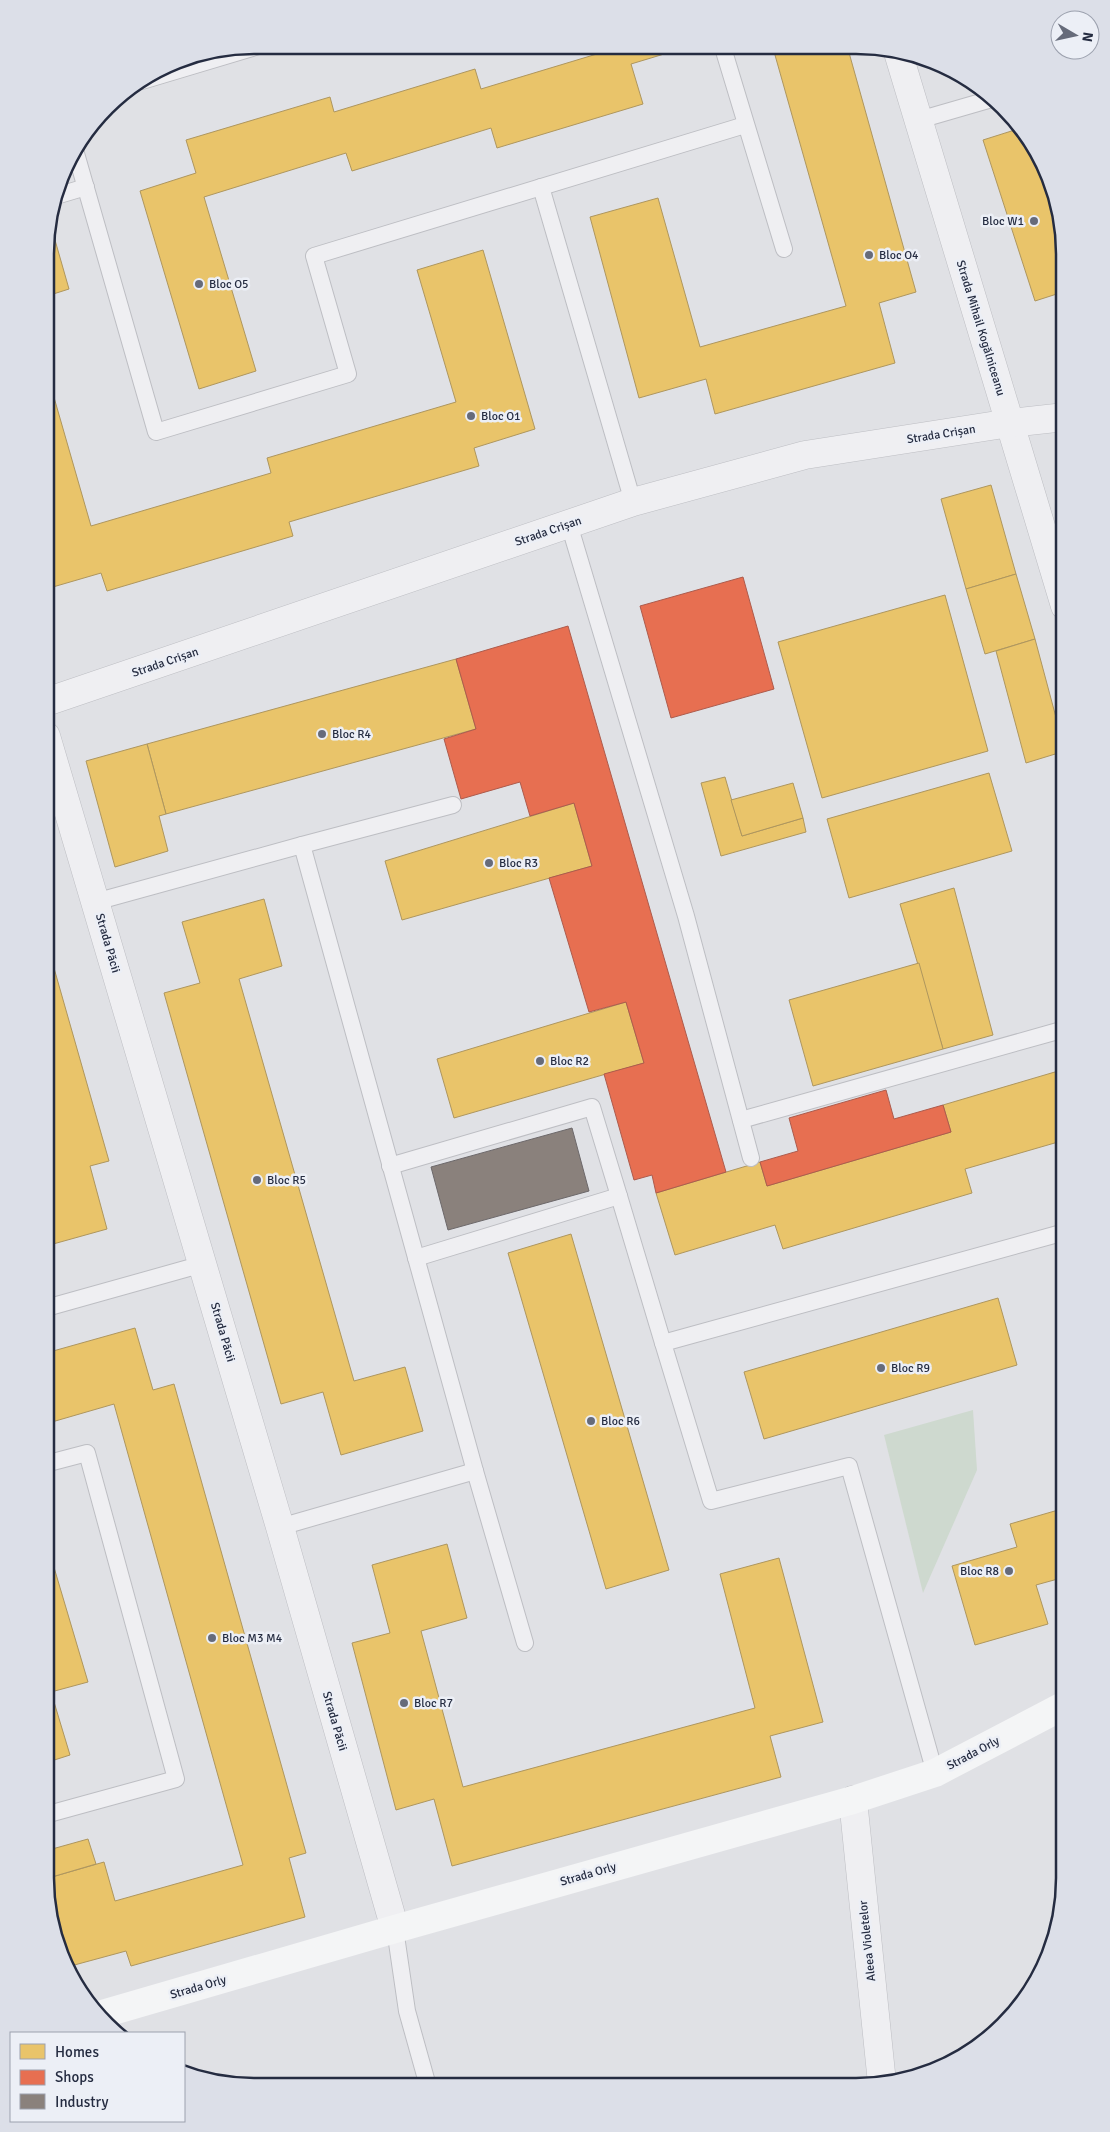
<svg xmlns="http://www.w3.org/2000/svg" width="1110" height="2132" font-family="Signika,sans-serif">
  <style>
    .green { fill: #ced9cf }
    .homes { fill: #e9c46a; stroke: #ae965e }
    .shops { fill: #e76f51; stroke: #ad5b4c }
    .industry { fill: #8a817c; stroke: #6c686a }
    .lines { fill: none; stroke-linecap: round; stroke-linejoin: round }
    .lane-casing { stroke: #bdbec3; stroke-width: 18 }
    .street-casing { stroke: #bdbec3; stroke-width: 29 }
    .lane { stroke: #efeff2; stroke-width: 16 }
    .street { stroke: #efeff2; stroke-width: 28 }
    .secondary { stroke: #f4f5f6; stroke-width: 28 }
    .poi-dot { fill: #666b7a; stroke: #eceff6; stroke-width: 2 }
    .labels { text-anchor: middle; stroke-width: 5; stroke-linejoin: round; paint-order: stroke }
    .poi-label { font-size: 12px; fill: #252c41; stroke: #eceff6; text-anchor: start }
    .street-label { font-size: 12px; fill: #252c41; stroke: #eceff6 }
    .rim { fill: none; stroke: #252c41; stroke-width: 2.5 }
  </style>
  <rect width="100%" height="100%" fill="#e0e1e5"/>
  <polygon class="green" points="973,1410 977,1470 923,1593 884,1435"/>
  <g class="homes">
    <polygon points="620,47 684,48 631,64 643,104 497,148 491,128 352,171 346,153 204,197 256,371 199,389 140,191 196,173 186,140 330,97 334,112 475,69 481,89"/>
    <polygon points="773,48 848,49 916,292 879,303 895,363 715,414 706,379 639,398 590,217 658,198 700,347 846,306"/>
    <polygon points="1021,128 1030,138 1054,187 1065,254 1065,296 1063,292 1035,301 983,140"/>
    <polygon points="51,226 69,289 47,296 47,227"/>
    <polygon points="483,250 535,429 474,448 479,466 289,522 293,536 107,591 101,573 46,589 47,373 91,526 271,473 267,458 456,402 417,270"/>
    <polygon points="991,485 1016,574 966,589 941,499"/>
    <polygon points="1016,574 1035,639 985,654 966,589"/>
    <polygon points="945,595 988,751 822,798 778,642"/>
    <polygon points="1035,639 1065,751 1026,763 996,651"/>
    <polygon points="456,659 476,729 166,814 147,744"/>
    <polygon points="147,744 166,814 159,816 168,851 115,867 86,761"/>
    <polygon points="989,773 1012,851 849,898 827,819"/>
    <polygon points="725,777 742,836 803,818 806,832 721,856 701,783"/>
    <polygon points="793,783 803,818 742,836 731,800"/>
    <polygon points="574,803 592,866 402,920 385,861"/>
    <polygon points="954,888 993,1035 943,1049 900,904"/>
    <polygon points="264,899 282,966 239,979 354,1381 405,1367 423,1431 341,1455 323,1392 281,1404 164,993 200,983 182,922"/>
    <polygon points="46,940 109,1161 90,1166 107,1229 46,1246"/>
    <polygon points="919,963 943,1049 813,1086 789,1000"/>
    <polygon points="626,1002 644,1063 454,1118 437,1059"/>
    <polygon points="1065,1069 1065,1140 965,1169 972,1193 783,1249 775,1225 675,1255 656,1193 760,1162 767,1186 951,1132 943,1105"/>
    <polygon points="571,1234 669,1570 606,1589 508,1253"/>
    <polygon points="998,1298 1017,1365 764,1439 744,1372"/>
    <polygon points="135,1328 153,1390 174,1384 306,1853 289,1858 305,1917 131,1966 126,1951 67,1967 56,1945 45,1879 104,1862 115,1901 243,1865 114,1404 45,1424 46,1353"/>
    <polygon points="1065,1508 1065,1577 1036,1585 1048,1624 975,1645 952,1566 1017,1547 1010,1524"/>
    <polygon points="45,1537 88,1682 51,1692 70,1755 45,1763"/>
    <polygon points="447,1544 467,1618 421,1631 463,1787 755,1708 720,1574 779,1558 823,1722 770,1736 781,1777 452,1866 434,1799 396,1810 352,1643 390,1633 372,1565"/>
    <polygon points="88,1839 96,1864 45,1879 45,1851"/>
  </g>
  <g class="shops">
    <polygon points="743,577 774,689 671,718 640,606"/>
    <polygon points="568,626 726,1172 656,1193 652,1175 634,1180 604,1074 644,1063 626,1002 589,1012 549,878 592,866 574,803 530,816 520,782 461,799 444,739 476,729 456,659"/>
    <polygon points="886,1090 894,1119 943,1105 951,1132 767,1186 760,1162 798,1151 789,1118"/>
  </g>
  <polygon class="industry" points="572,1128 589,1191 448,1230 431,1167"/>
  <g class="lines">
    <g class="lane-casing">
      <g id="lane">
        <polyline points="723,48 784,249"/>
        <polyline points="142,81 262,45"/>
        <polyline points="919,120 995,98"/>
        <polyline points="75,150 156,432 348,374 314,256 745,125"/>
        <polyline points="541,187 633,502"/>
        <polyline points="56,196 86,187"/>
        <polyline points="569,524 686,916 751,1158"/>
        <polyline points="302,845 453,805"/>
        <polyline points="95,902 302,845 475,1471 280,1527"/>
        <polyline points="741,1120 1065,1029"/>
        <polyline points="390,1166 592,1107 619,1196 416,1258"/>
        <polyline points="619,1196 663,1343"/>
        <polyline points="46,1308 203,1264"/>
        <polyline points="475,1471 525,1643"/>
        <polyline points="935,1773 849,1466 711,1501 663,1343 1065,1232"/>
        <polyline points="45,1815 176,1779 87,1453 45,1464"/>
        <polyline points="395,1929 407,2011 428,2086"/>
      </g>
    </g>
    <g class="street-casing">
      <g id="street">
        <polyline points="897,49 1065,606"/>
        <polyline points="46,702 633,502 805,455 1010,423 1065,417"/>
        <polyline points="46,736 280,1527 395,1929"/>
        <polyline points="853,1800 882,2083"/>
      </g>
    </g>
    <use href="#lane" class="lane"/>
    <use href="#street" class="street"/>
    <polyline class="secondary" points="99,2015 395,1929 853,1800 935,1773 1065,1705"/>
  </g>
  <g class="poi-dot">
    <circle cx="1034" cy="221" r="5"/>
    <circle cx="869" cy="255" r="5"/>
    <circle cx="199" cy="284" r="5"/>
    <circle cx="471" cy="416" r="5"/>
    <circle cx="322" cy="734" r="5"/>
    <circle cx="489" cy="863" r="5"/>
    <circle cx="540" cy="1061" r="5"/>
    <circle cx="257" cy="1180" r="5"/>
    <circle cx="881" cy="1368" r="5"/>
    <circle cx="591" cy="1421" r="5"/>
    <circle cx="1009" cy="1571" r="5"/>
    <circle cx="212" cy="1638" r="5"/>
    <circle cx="404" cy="1703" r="5"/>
  </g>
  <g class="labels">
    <g class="poi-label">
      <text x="1024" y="225" text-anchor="end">Bloc W1</text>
      <text x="879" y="259">Bloc O4</text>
      <text x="209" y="288">Bloc O5</text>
      <text x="481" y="420">Bloc O1</text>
      <text x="332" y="738">Bloc R4</text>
      <text x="499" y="867">Bloc R3</text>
      <text x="550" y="1065">Bloc R2</text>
      <text x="267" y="1184">Bloc R5</text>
      <text x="891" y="1372">Bloc R9</text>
      <text x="601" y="1425">Bloc R6</text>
      <text x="999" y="1575" text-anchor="end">Bloc R8</text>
      <text x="222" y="1642">Bloc M3 M4</text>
      <text x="414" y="1707">Bloc R7</text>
    </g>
    <g class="street-label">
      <text transform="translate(981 328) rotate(73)" y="4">Strada Mihail Kogălniceanu</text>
      <text transform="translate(941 434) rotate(-9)" y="4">Strada Crișan</text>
      <text transform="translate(548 531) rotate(-19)" y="4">Strada Crișan</text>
      <text transform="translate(165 662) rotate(-19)" y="4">Strada Crișan</text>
      <text transform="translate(108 943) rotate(74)" y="4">Strada Păcii</text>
      <text transform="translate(223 1332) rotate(74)" y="4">Strada Păcii</text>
      <text transform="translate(335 1721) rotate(74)" y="4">Strada Păcii</text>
      <text transform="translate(973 1753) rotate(-28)" y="4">Strada Orly</text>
      <text transform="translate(588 1874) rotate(-16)" y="4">Strada Orly</text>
      <text transform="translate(867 1941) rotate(-96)" y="4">Aleea Violetelor</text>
      <text transform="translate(198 1987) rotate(-16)" y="4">Strada Orly</text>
    </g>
  </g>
  <path d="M0 0H1110V2132H0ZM254 54H856A200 200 0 0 1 1056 254V1878A200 200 0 0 1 856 2078H254A200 200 0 0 1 54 1878V254A200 200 0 0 1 254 54Z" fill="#dcdfe8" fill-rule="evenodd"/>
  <path class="rim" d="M254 54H856A200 200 0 0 1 1056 254V1878A200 200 0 0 1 856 2078H254A200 200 0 0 1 54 1878V254A200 200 0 0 1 254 54Z"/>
  <rect x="10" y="2032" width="175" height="90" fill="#eceff6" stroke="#9ca1ae"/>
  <rect x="20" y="2044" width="25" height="15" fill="#e9c46a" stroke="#9ca1ae"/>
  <text x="55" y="2057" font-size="15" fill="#252c41">Homes</text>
  <rect x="20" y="2070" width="25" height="15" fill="#e76f51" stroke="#9ca1ae"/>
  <text x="55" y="2082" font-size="15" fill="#252c41">Shops</text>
  <rect x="20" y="2094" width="25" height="15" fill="#8a817c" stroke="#9ca1ae"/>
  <text x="55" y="2107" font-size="15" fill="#252c41">Industry</text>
  <g transform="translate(1075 35) rotate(99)"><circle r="24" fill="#eceff6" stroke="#9ca1ae"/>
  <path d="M0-4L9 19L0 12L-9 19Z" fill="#666b7a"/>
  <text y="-8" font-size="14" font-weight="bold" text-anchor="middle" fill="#252c41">N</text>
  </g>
</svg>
